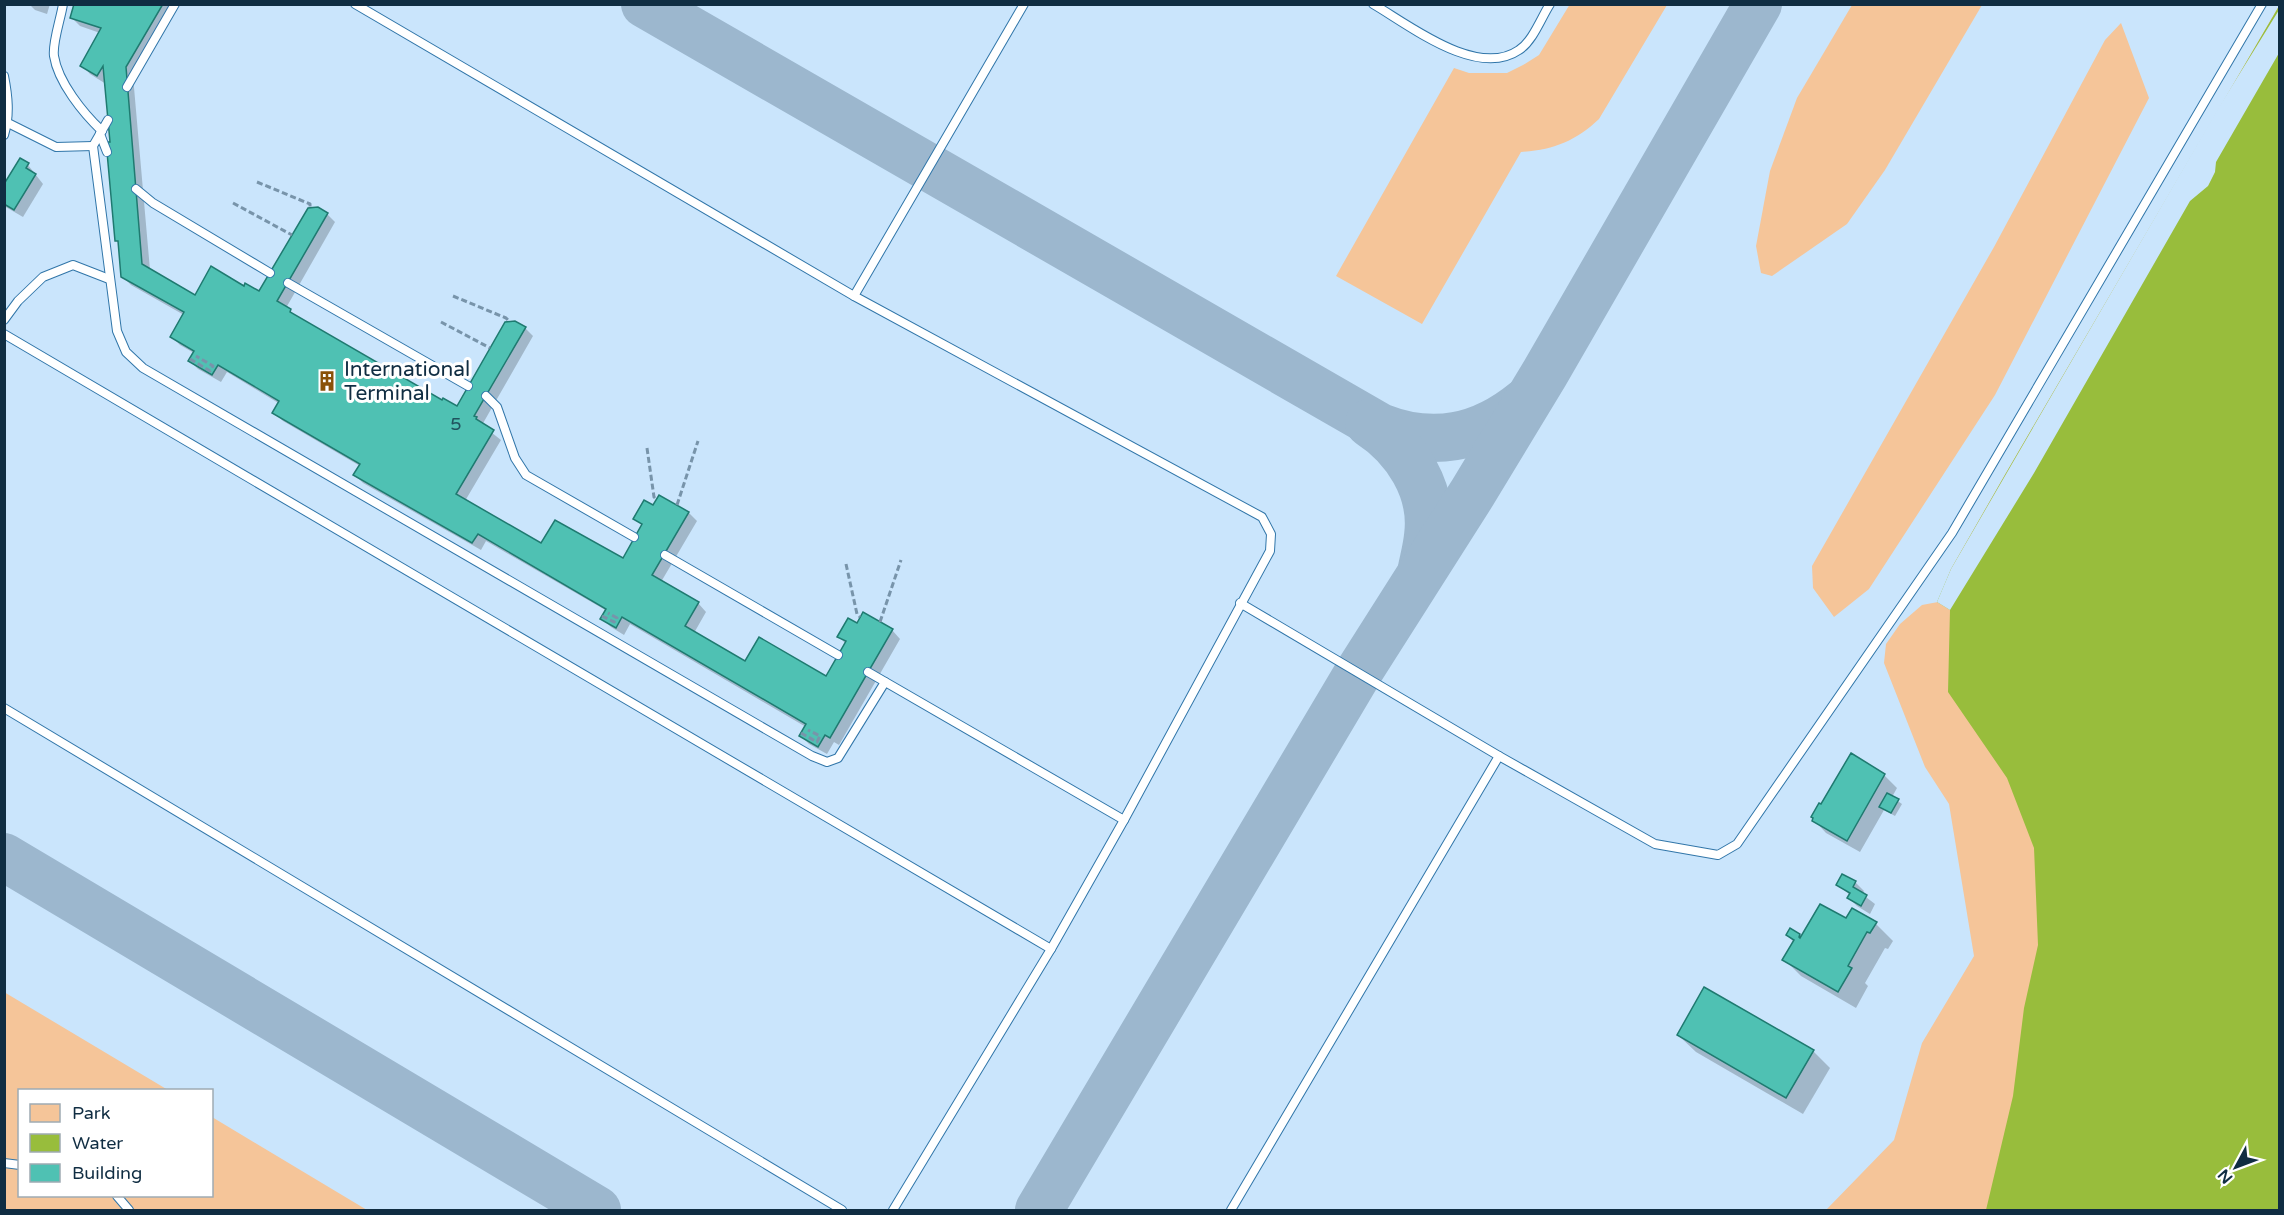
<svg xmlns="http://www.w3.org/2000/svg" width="2284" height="1215" font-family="'Varela Round',sans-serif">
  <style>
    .green { fill: #f5c599 }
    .water { fill: #98bd3c }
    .pier { fill: #cae5fc }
    .shadow { fill: #0003 }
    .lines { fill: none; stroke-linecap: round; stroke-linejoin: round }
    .taxiway { stroke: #9cb7ce; stroke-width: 48 }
    .building { fill: #4fc1b3; stroke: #1f7a70; stroke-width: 1.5 }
    .service-casing { stroke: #3176a9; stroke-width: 10 }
    .path { stroke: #7894aa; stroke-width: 3; stroke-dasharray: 6 3; stroke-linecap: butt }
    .service { stroke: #fff; stroke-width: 8 }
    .labels { text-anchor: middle; stroke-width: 6; stroke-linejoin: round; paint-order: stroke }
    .number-label { font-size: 18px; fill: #20525e }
    .poi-label { font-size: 21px; fill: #102d42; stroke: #fff; text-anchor: start }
  </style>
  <rect width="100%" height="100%" fill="#cae5fc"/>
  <g class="green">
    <path d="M1570 4 1667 5 1599 119C1576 141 1553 150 1521 152L1422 324 1336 276 1454 68 1469 73H1507L1523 65 1539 55Z"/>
    <polygon points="1852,5 1982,5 1885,170 1847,224 1772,276 1761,273 1756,246 1770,171 1797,98"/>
    <polygon points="2279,6 2279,1210 1826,1210 1894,1140 1922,1043 1974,956 1949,804 1925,767 1884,663 1886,644 1900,624 1922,605 1938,602 1951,569 2006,473"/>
    <polygon points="2121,23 2149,98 1995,395 1869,589 1834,617 1813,588 1812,566 1994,247 2105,40"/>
    <polygon points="4,992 168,1090 20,1090 20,1196 212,1196 212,1117 367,1210 5,1210"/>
  </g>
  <polygon class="water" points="2279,6 2279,1210 1986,1210 2013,1096 2024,1008 2038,945 2034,848 2007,778 1948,692 1950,610 1937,602 1951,569 2006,473"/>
  <polygon class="pier" points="2279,10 2279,53 2216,162 2215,172 2208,186 2190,201 2034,473 1950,610 1937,602 1951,569 2219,107"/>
  <g class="shadow">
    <polygon points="29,4 50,4 47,14 35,10"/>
    <polygon points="75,4 176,4 133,76 150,270 195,297 245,288 260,293 327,214 335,222 286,308 299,319 443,402 458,408 525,328 533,336 482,425 501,440 465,501 542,546 623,560 643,526 635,518 654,507 660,497 689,513 697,521 661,582 698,603 706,612 694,633 746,663 827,678 846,644 839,637 858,625 892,630 900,639 839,745 834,742 827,754 809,744 801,736 806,727 630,624 624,635 611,627 602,619 607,611 486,541 481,550 363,483 355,475 360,466 283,421 274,413 280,404 227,372 221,382 198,369 190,361 194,353 180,345 172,337 184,315 131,285 123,277 119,243 117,240 106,84 90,74 82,65 100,33 80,26 72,18"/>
    <polygon points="28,165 43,184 23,217 4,206 4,186"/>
    <polygon points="1851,756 1884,775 1897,788 1892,797 1902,804 1895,816 1884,810 1860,852 1826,833 1814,820"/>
    <polygon points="1843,876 1856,883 1864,891 1862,894 1875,904 1870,914 1857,906 1849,898 1850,895 1838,885"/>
    <polygon points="1846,920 1876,924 1893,941 1888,949 1885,948 1865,983 1868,986 1856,1008 1801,976 1784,959 1794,942 1787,935 1800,935 1802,938"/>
    <polygon points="1678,1035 1813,1051 1830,1068 1803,1114 1696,1052"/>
  </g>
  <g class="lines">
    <g class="taxiway">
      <path d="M645 4 1380 427C1433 448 1481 438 1525 402"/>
      <path d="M1369 423C1406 447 1434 490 1428 536 1427 547 1424 558 1422 568"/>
      <polyline points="4,857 597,1210"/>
      <polyline points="1039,1210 1358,673 1473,492 1545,373 1758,4"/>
    </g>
  </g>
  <g class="building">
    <polygon points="74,4 163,4 126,67 142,264 195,295 211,266 244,286 245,283 259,291 308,208 318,207 328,213 277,301 291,309 290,312 442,400 443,398 457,406 505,322 515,321 526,327 474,416 477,417 476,419 494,430 456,494 541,543 555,520 623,558 642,524 633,519 644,500 653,505 659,495 689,512 652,575 699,602 685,626 745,661 759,637 826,676 846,641 837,637 848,618 857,623 863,612 893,629 830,738 825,735 818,747 799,736 806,724 622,617 616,628 600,619 606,609 478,534 472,543 353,475 360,464 272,413 279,401 218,365 212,375 188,361 194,351 170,337 184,312 121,277 118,241 115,241 107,152 106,142 110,142 103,66 97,76 80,66 101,28 70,18"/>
    <polygon points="20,158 29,163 26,168 36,174 14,210 4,204 4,184"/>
    <polygon points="1851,753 1885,774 1847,841 1812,821 1813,818 1811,817 1819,803 1821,804"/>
    <polygon points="1887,793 1899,799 1891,813 1879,807"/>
    <polygon points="1842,874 1856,881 1853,887 1867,895 1861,906 1847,898 1850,893 1836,885"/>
    <polygon points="1820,904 1846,918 1852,908 1877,922 1870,933 1867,932 1848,966 1852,968 1838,992 1782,960 1794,940 1786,935 1790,928 1800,934 1799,937 1800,938"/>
    <polygon points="1704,987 1814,1050 1786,1098 1677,1035"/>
  </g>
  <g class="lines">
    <g class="service-casing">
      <g id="service">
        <path d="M63 4C61 18 52 43 54 56 58 82 83 113 102 131"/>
        <polyline points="355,4 854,296 1262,517 1271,534 1270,551 1124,820 868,672"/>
        <path d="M1373 4C1409 25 1477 79 1519 50 1533 41 1541 18 1550 4"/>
        <path d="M4 76C8 96 10 115 4 135"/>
        <polyline points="127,87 175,4"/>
        <polyline points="108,120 93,146 117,331 126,352 143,368 812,756 827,762 838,758 885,682"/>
        <polyline points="8,123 56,147 93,146"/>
        <polyline points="100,134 107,152"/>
        <polyline points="136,189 153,203 270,273"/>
        <polyline points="288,283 468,386"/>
        <polyline points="854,296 1024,4"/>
        <polyline points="4,320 18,301 43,277 73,265 109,279"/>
        <polyline points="4,334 1051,949 1124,820"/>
        <polyline points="486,396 497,407 515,458 526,475 634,537"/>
        <polyline points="665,555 838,655"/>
        <polyline points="1240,603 1499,756 1655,844 1718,855 1737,844 1952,533 2262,4"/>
        <polyline points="4,708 842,1210"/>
        <polyline points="4,1163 20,1165"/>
        <polyline points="117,1196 129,1210"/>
        <polyline points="893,1210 1051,949"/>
        <polyline points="1231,1210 1499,756"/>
      </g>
    </g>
    <g class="path">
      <polyline points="257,182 310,204 310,208"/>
      <polyline points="233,203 292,235"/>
      <polyline points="453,296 506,318 510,322"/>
      <polyline points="441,322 490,348"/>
      <polyline points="190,359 210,371 213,366 196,356"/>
      <polyline points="647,448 654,497 656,499"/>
      <polyline points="677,505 698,441"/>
      <polyline points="846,564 857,614 860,617"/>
      <polyline points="602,616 614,622 617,618 608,613"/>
      <polyline points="880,622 901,560"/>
      <polyline points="801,733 817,742 820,736 808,730"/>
    </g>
    <use href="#service" class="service"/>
  </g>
  <defs>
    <g id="building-bare" transform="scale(1.62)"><path d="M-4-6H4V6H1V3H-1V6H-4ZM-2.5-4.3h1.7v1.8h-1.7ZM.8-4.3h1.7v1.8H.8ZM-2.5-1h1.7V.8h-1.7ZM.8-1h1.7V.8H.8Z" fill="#8a5108" stroke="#fff" stroke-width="2.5" paint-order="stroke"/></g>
  </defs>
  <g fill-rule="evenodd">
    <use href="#building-bare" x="327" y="381"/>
  </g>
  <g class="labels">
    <g class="number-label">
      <text x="456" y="430">5</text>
    </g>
    <g class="poi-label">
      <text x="344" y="376">International<tspan x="344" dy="24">Terminal</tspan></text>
    </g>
  </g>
  <rect width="2284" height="1215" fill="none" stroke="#102d42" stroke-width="12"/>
  <rect x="18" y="1089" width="195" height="108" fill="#ffffff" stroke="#9fabb3" stroke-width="1.5"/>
  <rect x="30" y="1104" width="30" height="18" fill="#f5c599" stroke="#9fabb3" stroke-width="1.5"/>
  <text x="72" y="1119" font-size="18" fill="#102d42">Park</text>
  <rect x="30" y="1134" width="30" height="18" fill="#98bd3c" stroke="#9fabb3" stroke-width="1.5"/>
  <text x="72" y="1149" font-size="18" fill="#102d42">Water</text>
  <rect x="30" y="1164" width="30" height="18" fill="#4fc1b3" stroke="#9fabb3" stroke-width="1.5"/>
  <text x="72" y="1179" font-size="18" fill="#102d42">Building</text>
  <g transform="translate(2236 1167) rotate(229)" stroke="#ffffff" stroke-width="4.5" paint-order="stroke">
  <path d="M0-4.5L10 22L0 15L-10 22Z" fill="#102d42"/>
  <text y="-9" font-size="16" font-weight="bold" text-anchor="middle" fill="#102d42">N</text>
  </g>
</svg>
